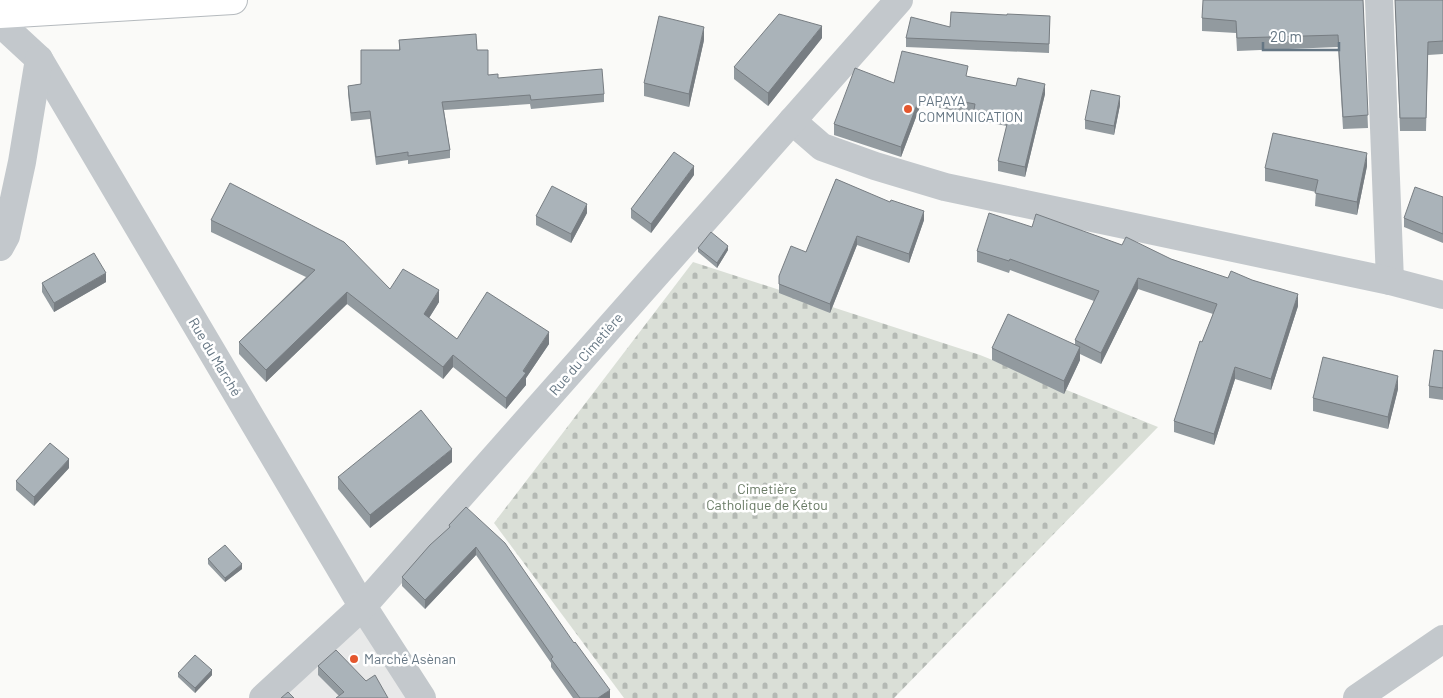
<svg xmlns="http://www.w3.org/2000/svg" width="1443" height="698" font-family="Barlow,sans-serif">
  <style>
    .built { fill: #e8e9e9 }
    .cemetery { fill: url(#cemetery-stones) }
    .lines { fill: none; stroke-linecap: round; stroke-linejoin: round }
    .primary-casing { stroke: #b5babe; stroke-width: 30 }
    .street { stroke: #c3c8cc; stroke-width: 28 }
    .primary { stroke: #fff; stroke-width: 28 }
    .wall { fill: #929a9f }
    .shaded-wall { fill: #777d82 }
    .building { fill: #aab3b9; stroke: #777d82 }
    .poi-dot { fill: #e4572e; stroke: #fff; stroke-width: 2 }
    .labels { text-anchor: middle; stroke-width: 5; stroke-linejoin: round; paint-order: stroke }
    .poi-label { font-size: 14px; fill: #657683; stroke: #fff; text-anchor: start }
    .street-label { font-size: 14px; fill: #657683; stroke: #fff }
    .park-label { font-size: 14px; fill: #687a64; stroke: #fff }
  </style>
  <defs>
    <pattern id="cemetery-stones" width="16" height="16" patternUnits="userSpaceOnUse" patternTransform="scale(1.25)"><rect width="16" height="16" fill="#dadfd7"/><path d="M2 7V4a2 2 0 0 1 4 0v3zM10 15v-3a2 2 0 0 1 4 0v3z" fill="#b4b9b4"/></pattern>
  </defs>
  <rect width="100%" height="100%" fill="#fafaf8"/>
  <polygon class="built" points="360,619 410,698 284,698"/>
  <polygon class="cemetery" points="693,262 980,355 1158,427 894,698 624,698 494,523"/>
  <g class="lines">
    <g class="primary-casing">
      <polyline id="primary" points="0,14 233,0"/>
    </g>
    <g class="street">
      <polyline points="1379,0 1390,281"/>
      <polyline points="0,23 39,59 357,597 422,698"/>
      <polyline points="792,121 822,147 875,166 945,187 1390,281 1443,295"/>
      <polyline points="0,247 6,236 22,162 39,59"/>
      <polyline points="263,698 363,606 899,0"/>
      <polyline points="1357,698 1443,639"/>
    </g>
    <use href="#primary" class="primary"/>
  </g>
  <g class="wall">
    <polygon points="1363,0 1368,128 1343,129 1338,47 1237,51 1236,33 1202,31 1202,18"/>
    <polygon points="1395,0 1443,0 1443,54 1428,55 1426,131 1400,131"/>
    <polygon points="1007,15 1050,16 1049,53 906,47 906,38 950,27"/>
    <polygon points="822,38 768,106 734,79 734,67"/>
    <polygon points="399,40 477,50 488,75 498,78 604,94 604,102 531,109 530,104 444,110 450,150 450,158 408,164 408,160 376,165 370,119 351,121 348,94 348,86 361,84 399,50"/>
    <polygon points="704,40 689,107 644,96 644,83"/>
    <polygon points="968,77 1016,86 1045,94 1025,177 998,171 998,161 1007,126 974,120 974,115 921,104 901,157 834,135 834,124 894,83"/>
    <polygon points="1120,105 1114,135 1085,129 1085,120"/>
    <polygon points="1367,166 1357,215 1315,206 1316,192 1265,181 1265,168"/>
    <polygon points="694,175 651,233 631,218 631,209"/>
    <polygon points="836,179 924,220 909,263 857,245 830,313 779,293 779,276 806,252"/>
    <polygon points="1443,197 1443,243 1404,227 1404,218"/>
    <polygon points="587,213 571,243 536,225 536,216"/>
    <polygon points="211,220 390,289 439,302 429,318 457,339 549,344 526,378 526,385 506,409 453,367 443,379 347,304 266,382 239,354 239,342 306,277 211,232"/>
    <polygon points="1032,227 1122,245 1171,259 1298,306 1271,390 1235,379 1214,445 1174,432 1174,421 1202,342 1213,314 1138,289 1101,364 1080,354 1080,360 1064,394 992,360 992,348 1075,344 1075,340 1094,301 1010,270 1009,273 977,262 977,251"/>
    <polygon points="698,248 728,250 717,268 698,252"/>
    <polygon points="106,282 54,312 42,292 42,283"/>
    <polygon points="1443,351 1443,400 1429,398 1429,386"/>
    <polygon points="1398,389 1388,429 1313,411 1313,398"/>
    <polygon points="452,462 370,528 338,489 338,477"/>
    <polygon points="69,468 34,506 16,490 16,481"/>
    <polygon points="466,507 610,698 573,698 551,667 551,663 476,555 425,609 402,586 402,577 449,528 449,525"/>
    <polygon points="208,559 242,569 225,582 208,564"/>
    <polygon points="318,666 366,681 339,696 318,675"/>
    <polygon points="178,673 212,675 195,693 178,677"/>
  </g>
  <g class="shaded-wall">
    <polygon points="822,26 822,38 768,106 768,93"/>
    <polygon points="704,27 704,40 689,107 689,94"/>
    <polygon points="1045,84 1045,94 1025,177 1025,167"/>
    <polygon points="921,94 921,104 901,157 901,147"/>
    <polygon points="1120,96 1120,105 1114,135 1114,126"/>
    <polygon points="1367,153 1367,166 1357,215 1357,202"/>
    <polygon points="694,166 694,175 651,233 651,224"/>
    <polygon points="587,204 587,213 571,243 571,234"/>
    <polygon points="924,211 924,220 909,263 909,254"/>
    <polygon points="857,236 857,245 830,313 830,304"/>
    <polygon points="728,246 728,250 717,268 717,263"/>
    <polygon points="106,273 106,282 54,312 54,303"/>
    <polygon points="1138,278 1138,289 1101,364 1101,353"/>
    <polygon points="439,290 439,302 424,326 424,314"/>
    <polygon points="347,292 347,304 266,382 266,370"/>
    <polygon points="1298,294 1298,306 1271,390 1271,379"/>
    <polygon points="549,332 549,344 526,378 526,385 506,409 506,398"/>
    <polygon points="1080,347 1080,360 1064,394 1064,381"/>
    <polygon points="453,355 453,367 443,379 443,367"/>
    <polygon points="1235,367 1235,379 1214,445 1214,434"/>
    <polygon points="1398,376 1398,389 1388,429 1388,417"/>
    <polygon points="452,449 452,462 370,528 370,515"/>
    <polygon points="69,459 69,468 34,506 34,497"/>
    <polygon points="476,547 476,555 425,609 425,600"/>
    <polygon points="242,564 242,569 225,582 225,578"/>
    <polygon points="212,670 212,675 195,693 195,688"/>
    <polygon points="610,690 610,698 598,698"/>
  </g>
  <g class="building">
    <polygon points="1203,0 1363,0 1368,115 1343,117 1338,35 1237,38 1236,21 1202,18"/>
    <polygon points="1395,0 1443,0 1443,41 1428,42 1426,118 1400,118"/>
    <polygon points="951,12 1007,15 1007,14 1050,16 1049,44 906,38 911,17 950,27"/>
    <polygon points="779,14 822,26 768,93 734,67"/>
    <polygon points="659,16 704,27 689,94 644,83"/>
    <polygon points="476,34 477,50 488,50 488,75 498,74 498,78 602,69 604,94 531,100 530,95 442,102 450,150 408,156 408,152 376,157 370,111 351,113 348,86 361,84 361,50 400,50 399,40"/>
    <polygon points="902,51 968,66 966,76 1016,86 1018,78 1045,84 1025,167 998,161 1009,116 974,110 975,104 921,94 901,147 834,124 855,68 894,83"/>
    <polygon points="1091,90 1120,96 1114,126 1085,120"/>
    <polygon points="1273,133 1367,153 1357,202 1315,193 1318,180 1265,168"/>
    <polygon points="674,152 694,166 651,224 631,209"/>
    <polygon points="836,179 890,202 891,200 924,211 909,254 857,236 830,304 779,284 779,276 791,246 806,252"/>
    <polygon points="230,183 344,242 390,289 403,269 439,290 424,314 457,339 487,292 549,332 523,371 526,373 506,398 453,355 443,367 347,292 266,370 239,342 315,270 211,220"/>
    <polygon points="552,186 587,204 571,234 536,216"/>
    <polygon points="1415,187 1443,197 1443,234 1404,218"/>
    <polygon points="989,213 1032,227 1036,214 1122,245 1126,237 1171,259 1228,278 1231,271 1252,280 1298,294 1271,379 1235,367 1214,434 1174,421 1200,341 1202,342 1217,304 1138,278 1101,353 1075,340 1099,291 1010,259 1009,261 977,251"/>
    <polygon points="711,232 728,246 717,263 698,248"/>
    <polygon points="94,253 106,273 54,303 42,283"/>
    <polygon points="1008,314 1080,347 1064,381 992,348"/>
    <polygon points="1434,350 1443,351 1443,388 1429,386"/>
    <polygon points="1323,357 1398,376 1388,417 1313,398"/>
    <polygon points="421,410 452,449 370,515 338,477"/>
    <polygon points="50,443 69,459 34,497 16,481"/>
    <polygon points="466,507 505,543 574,643 575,642 610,690 598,698 580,698 551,659 553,657 476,547 425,600 402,577 430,545 450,527 449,525"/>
    <polygon points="225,545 242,564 225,578 208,559"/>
    <polygon points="336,650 366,681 375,675 388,698 336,698 344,692 318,666"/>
    <polygon points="195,655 212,670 195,688 178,673"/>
    <polygon points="288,692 294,698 281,698"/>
  </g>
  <g class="poi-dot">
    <circle cx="908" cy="109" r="5"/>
    <circle cx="354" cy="659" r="5"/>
  </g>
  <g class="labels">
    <g class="poi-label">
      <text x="918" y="106">PAPAYA<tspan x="918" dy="16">COMMUNICATION</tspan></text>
      <text x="364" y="664">Marché Asènan</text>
    </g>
    <g class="street-label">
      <text transform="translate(586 354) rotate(-49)" y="5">Rue du Cimetière</text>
      <text transform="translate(215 357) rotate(59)" y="5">Rue du Marché</text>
    </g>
    <g class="park-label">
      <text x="767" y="494">Cimetière<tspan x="767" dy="16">Catholique de Kétou</tspan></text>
    </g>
  </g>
  <path d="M1263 42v8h76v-8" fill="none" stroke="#657683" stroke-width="2.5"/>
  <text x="1270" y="42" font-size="15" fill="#657683" stroke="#ffffff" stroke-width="4" paint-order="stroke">20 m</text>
</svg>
